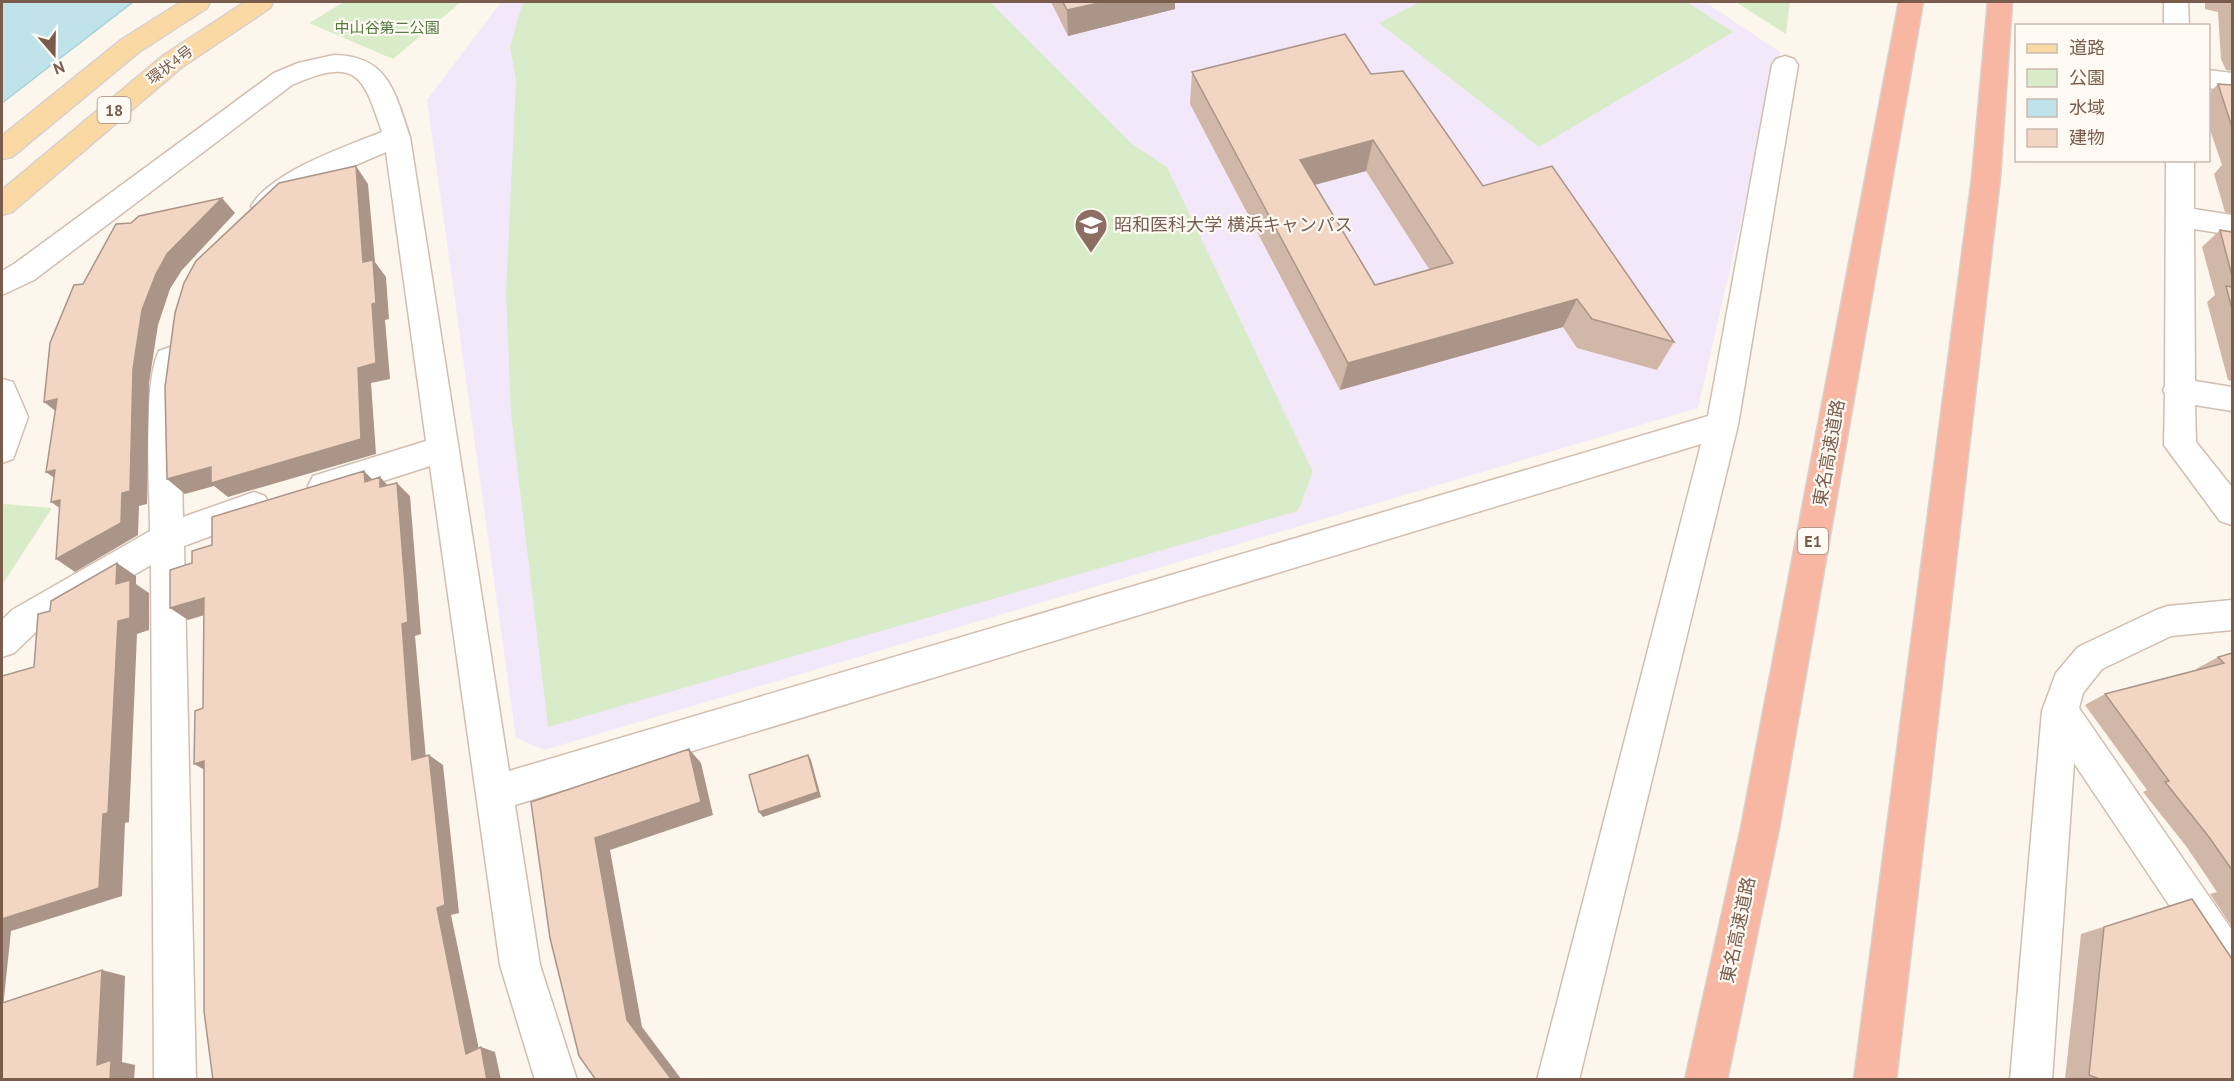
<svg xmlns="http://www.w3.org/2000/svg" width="2234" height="1081" font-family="'PT Sans','Noto Sans JP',sans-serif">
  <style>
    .education { fill: #f3e8fa }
    .green { fill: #d8ecc9 }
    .water { fill: #bfe3e8; stroke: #a5d3da; stroke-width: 1.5 }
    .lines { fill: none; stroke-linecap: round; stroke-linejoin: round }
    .minor-casing { stroke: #d1beb0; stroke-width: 3 }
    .major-casing { stroke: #dad1cd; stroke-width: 3 }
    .highway-casing { stroke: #dad1cd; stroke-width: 3 }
    .minor { fill: #fff; fill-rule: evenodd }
    .major { fill: #fbd9a5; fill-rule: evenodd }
    .highway { fill: #f7b7a3; fill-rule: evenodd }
    .wall { fill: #d1b7a8; fill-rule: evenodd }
    .shaded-wall { fill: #aa9588 }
    .building { fill: #f3d5c3; stroke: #aa9588; stroke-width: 1.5; fill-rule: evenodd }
    .labels { text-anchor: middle; stroke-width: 4.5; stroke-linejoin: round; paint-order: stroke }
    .far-park-label { font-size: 15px; fill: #537a41; stroke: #fffaf3 }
    .far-street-label { font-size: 15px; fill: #7a5c4d; stroke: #fffaf3 }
    .shield { fill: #fffaf3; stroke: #a28b7f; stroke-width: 1.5 }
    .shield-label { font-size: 16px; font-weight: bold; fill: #7a5c4d }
    .education-label { font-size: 18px; fill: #785e54; stroke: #fffaf3; text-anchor: start }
    .street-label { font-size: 18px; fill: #7a5c4d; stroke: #fffaf3 }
  </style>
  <rect width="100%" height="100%" fill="#fdf6ec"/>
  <polygon class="education" points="501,2 1705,2 1780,52 1698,408 544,750 516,738 427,100"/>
  <g class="green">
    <polygon points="344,2 461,2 393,59 309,23"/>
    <polygon points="527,2 990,2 1132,144 1167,167 1313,472 1298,511 548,727 511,414 506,292 516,81 510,47 522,5"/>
    <polygon points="1420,2 1687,2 1733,32 1539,147 1379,23"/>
    <polygon points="1736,2 1790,2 1786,34"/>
    <polygon points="3,504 52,508 2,585 2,506"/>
  </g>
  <polygon class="water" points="2,2 133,2 2,103"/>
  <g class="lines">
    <g class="minor-casing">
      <g id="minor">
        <polygon points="2164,2 2188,2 2189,26 2164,26"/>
        <path d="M334 55C389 56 395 93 410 137L509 771 1708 416 1772 65 1776 59 1785 56 1794 59 1798 65 1738 425 1579 1080H1537L1701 444 515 805 540 965 577 1080H535L500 965 430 466 324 500 313 496 308 486 313 476 426 441 386 152 321 180 275 213 265 216 255 213 251 206C271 172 346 146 382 132 363 74 356 57 292 85L34 280 2 295V271L14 264 274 73 298 63Z"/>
        <polygon points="2208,70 2232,73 2232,91 2208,88"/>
        <polygon points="2166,160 2194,160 2194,209 2232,215 2232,235 2194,229 2195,381 2232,387 2232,411 2195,405 2196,442 2232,487 2232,525 2220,521 2164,445 2165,394 2163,390 2165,386"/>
        <path d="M170 347 181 351 185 359 180 403 183 517 254 492 265 496 270 506 265 516 184 546 196 1080H154L151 565 36 632 14 653 2 657V620L12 610 150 531C150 490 142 384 159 351Z"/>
        <polygon points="2,379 13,382 28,417 13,459 2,463"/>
        <polygon points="2232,600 2232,630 2171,636 2102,669 2083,693 2079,708 2232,930 2232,984 2218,978 2074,763 2052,1080 2010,1080 2042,711 2056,673 2078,647 2156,610 2168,606"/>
      </g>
    </g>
    <g class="major-casing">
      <g id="major">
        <polygon points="181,2 210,2 207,8 139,52 12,157 2,159 2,136 121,40"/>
        <polygon points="245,2 273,2 270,8 182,67 12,212 2,215 2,190 164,55"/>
      </g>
    </g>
    <g class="highway-casing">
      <g id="highway">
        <polygon points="1899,2 1923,2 1779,828 1727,1080 1685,1080 1741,828"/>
        <polygon points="1988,2 2012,2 2000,178 1896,1080 1854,1080 1972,178"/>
      </g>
    </g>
    <use href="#minor" class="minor"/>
    <use href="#major" class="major"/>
    <use href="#highway" class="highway"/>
  </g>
  <g class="wall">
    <polygon points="1051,2 1175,2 1175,9 1068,36"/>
    <polygon points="2205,2 2232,2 2232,71 2226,70 2221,59 2218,12 2205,9"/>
    <path d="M1192 72 1371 74 1483 186 1674 342 1657 370 1577 348 1563 327 1340 390 1190 104ZM1366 171 1429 269 1375 285 1315 185Z"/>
    <polygon points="2218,84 2232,85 2232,214 2225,212 2214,174 2222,165 2208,124 2208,94"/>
    <polygon points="2220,230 2232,232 2232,381 2228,380 2207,302 2215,295 2202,247"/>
    <polygon points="2232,653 2232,927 2210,894 2217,892 2186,846 2143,792 2147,790 2085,705 2105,694 2197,670 2196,669 2218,657"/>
    <polygon points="2192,899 2232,1080 2065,1079 2081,934"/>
  </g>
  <g class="shaded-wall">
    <polygon points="1103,2 1175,2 1175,9 1068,36 1067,10"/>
    <polygon points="1373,140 1366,171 1295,190 1300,160"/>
    <polygon points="356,166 368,184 375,262 386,277 389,319 385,320 390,379 371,383 376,454 228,497 214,486 185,494 167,479 358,368 372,304 363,262"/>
    <polygon points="222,198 235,213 182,270 170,289 158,325 149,383 147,504 139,506 138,535 75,572 56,559 122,493 133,369 142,310 156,274 167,254"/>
    <polygon points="1577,299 1563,327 1340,390 1348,363"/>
    <polygon points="57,399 62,416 44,402"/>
    <polygon points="55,470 64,485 46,472"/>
    <polygon points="364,471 377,484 365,482"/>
    <polygon points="380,477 393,491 380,487"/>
    <polygon points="397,483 410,496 421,634 415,636 427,770 412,760 402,624"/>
    <polygon points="60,500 70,515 51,502"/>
    <polygon points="117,563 136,576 136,584 149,593 149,630 137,634 129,822 125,823 122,896 11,931 2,1017 2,919 103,814 118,621 116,584"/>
    <polygon points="204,598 221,610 188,620 170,608"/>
    <polygon points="689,749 701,763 713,815 610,850 642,1027 682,1080 672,1080 627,1020 595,838"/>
    <polygon points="429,755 443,765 459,913 451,915 481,1059 466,1054 437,908"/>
    <polygon points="808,755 811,760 821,797 763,817 759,812"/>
    <polygon points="204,761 212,774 194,764"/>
    <polygon points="102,970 125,976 122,1062 135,1065 134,1080 110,1080 97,1065"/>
    <polygon points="481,1047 495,1052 501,1080 487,1080"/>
  </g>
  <g class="building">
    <polygon points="1063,2 1103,2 1067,10"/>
    <path d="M1345 34 1371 74 1403 71 1483 186 1552 166 1674 342 1592 319 1577 299 1348 363 1192 72ZM1373 140 1453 263 1375 285 1300 160Z"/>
    <polygon points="2218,84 2232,85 2232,127"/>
    <polygon points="356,166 363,262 373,260 376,303 372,304 376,363 358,368 361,439 211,483 211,467 167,479 165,387 175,313 184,283 196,261 279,183"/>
    <polygon points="222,198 167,254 156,274 142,310 133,369 130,491 122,493 121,523 56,559 60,500 51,502 55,470 46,472 57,399 44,402 50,343 74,285 83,284 116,224 131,223 139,216"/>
    <polygon points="2220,230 2232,232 2232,276"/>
    <polygon points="2226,286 2232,287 2232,309"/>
    <polygon points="364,471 365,482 380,477 380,487 397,483 408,622 402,624 412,760 429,755 445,905 437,908 466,1054 481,1047 487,1080 213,1080 204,1011 204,761 194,764 195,711 203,708 204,598 170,608 170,570 192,563 192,551 212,545 212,517"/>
    <polygon points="117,563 116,584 130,580 130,618 118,621 108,813 103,814 99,888 2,919 2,676 34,667 38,614 50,611 51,601"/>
    <polygon points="2232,653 2232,870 2209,837 2165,782 2169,781 2105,694 2224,663 2218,657"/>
    <polygon points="689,749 701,802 595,838 627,1020 672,1080 596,1080 579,1056 550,938 531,802"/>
    <polygon points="808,755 818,792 759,812 749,775"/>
    <polygon points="2192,899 2232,959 2232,1080 2102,1080 2089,1075 2104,927"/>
    <polygon points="102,970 97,1065 111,1060 110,1080 2,1080 2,1003"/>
  </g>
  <defs>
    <g id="university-pin" transform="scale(1.725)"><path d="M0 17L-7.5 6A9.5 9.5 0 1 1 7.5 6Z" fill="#8d6e63" stroke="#fffaf3"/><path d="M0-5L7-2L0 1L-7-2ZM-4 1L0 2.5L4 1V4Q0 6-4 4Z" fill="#fff"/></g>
  </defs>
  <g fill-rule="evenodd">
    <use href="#university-pin" x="1091" y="225"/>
  </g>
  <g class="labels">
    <g class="far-park-label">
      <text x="387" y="33">中山谷第二公園</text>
    </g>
    <g class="far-street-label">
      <text transform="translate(170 65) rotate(-37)" y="5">環状4号</text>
    </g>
    <g class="shield">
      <rect x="97.5" y="97" width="33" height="26" rx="4.5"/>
      <rect x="1798" y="528" width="30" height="26" rx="4.5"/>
    </g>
    <g class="shield-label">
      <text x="114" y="116">18</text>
      <text x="1813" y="547">E1</text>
    </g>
    <g class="education-label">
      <text x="1114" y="231">昭和医科大学 横浜キャンパス</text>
    </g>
    <g class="street-label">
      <text transform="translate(1829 453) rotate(-80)" y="6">東名高速道路</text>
      <text transform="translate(1738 930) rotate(-78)" y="6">東名高速道路</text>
    </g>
  </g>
  <rect width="2234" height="1081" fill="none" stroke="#7a5c4d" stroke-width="6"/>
  <rect x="2015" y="24" width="195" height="138" fill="#fffaf3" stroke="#cabbb1" stroke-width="1.5"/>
  <rect x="2027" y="44" width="30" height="9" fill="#fbd9a5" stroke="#cabbb1" stroke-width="1.5"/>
  <text x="2069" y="54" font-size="18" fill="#7a5c4d">道路</text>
  <rect x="2027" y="69" width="30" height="18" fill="#d8ecc9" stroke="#cabbb1" stroke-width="1.5"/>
  <text x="2069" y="84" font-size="18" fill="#7a5c4d">公園</text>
  <rect x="2027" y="99" width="30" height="18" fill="#bfe3e8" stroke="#cabbb1" stroke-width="1.5"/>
  <text x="2069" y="114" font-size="18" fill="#7a5c4d">水域</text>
  <rect x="2027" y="129" width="30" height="18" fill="#f3d5c3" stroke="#cabbb1" stroke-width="1.5"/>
  <text x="2069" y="144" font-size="18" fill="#7a5c4d">建物</text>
  <g transform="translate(54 54) rotate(160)" stroke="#fffaf3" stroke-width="4.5" paint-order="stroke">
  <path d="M0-4.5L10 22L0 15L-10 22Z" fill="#7a5c4d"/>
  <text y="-9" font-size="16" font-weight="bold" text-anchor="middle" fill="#7a5c4d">N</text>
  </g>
</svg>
